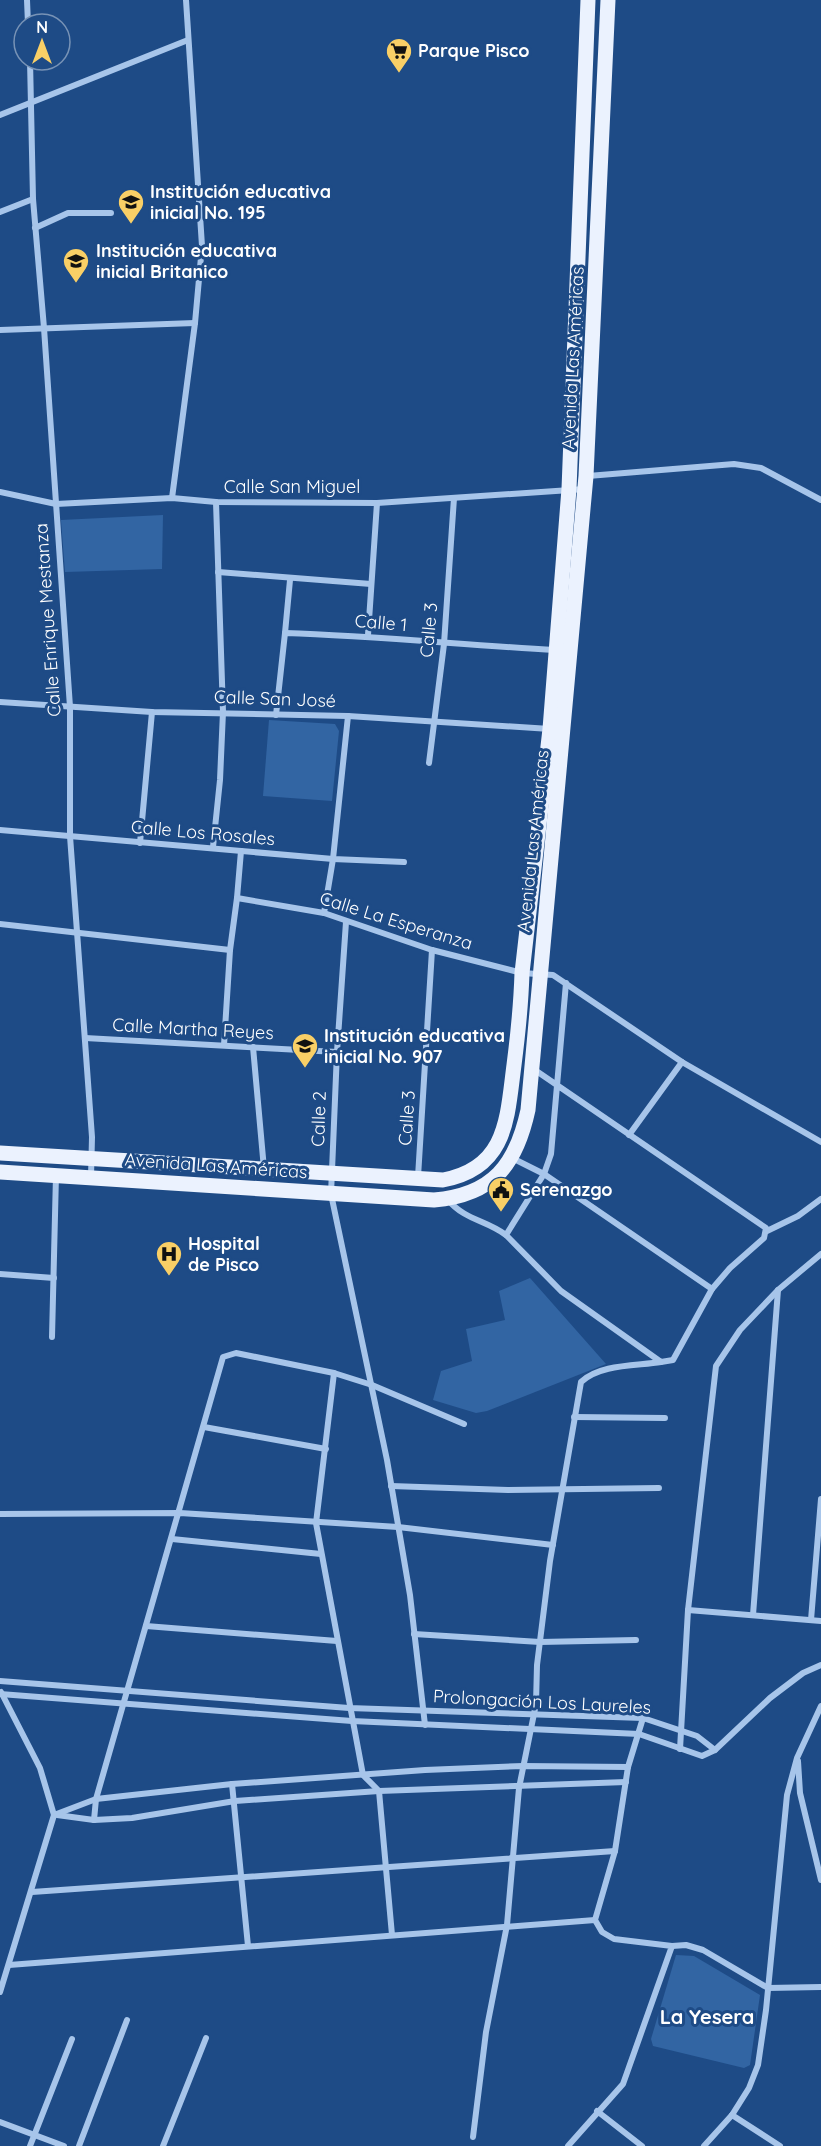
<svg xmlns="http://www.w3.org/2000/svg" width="821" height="2146" font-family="Quicksand,sans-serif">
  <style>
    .green { fill: #3265a3 }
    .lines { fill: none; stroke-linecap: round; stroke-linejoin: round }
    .street { stroke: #a7c5ea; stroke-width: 6 }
    .primary { stroke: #ebf2fe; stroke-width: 15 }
    .labels { text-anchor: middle; stroke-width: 6; stroke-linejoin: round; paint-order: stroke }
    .poi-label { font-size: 18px; font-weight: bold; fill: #fff; stroke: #1e4b86; text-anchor: start }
    .street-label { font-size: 18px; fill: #fff; stroke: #1e4b86 }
    .neighbourhood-label { font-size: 20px; font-weight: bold; fill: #fff; stroke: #1e4b86 }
  </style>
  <rect width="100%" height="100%" fill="#1e4b86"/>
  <g class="green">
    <polygon points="163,515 162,569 65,572 61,520"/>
    <polygon points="269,720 335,724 339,731 332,801 263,796"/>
    <polygon points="530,1278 606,1364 487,1411 476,1413 433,1400 441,1371 472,1361 466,1329 505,1320 499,1291"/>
    <polygon points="676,1955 694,1956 760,1995 750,2065 744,2068 653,2046 651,2039"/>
  </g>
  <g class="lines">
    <g class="street">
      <polyline points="27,0 28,24"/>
      <polyline points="30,60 33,199 44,328 70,707 70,836 92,1137 91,1177"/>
      <polyline points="0,115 188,40"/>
      <polyline points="0,212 33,199"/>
      <polyline points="35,228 68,213 111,213"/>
      <polyline points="0,330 195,323"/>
      <polyline points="588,476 734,464 761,468 821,500"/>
      <polyline points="0,492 56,504 172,498 216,502 377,503 585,489"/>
      <polyline points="172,498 195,323 202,246 186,0"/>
      <polyline points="218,572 371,584"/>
      <polyline points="285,633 290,580"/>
      <polyline points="368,635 377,503"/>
      <polyline points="0,702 152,712 348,716 550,729"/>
      <path d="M276 715 285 633C376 636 465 645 556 650"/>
      <polyline points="429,763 444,644 454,498"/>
      <polyline points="0,830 333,859 404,862"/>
      <polyline points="140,843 152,712"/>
      <polyline points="213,847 220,780 223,712 216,502"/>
      <polyline points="241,851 237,898 324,913 432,950 522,973 553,975 682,1062 821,1142"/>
      <polyline points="324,913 333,859 348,716"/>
      <polyline points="346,922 337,1052 331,1194 387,1460 410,1595 425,1725"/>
      <polyline points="0,924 230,950"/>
      <polyline points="85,1038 337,1052"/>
      <polyline points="224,1045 230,950 237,898"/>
      <polyline points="253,1047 264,1169"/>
      <path d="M532 1068C610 1122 688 1175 766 1228L764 1238 730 1268 712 1289 673 1360 661 1362 561 1291 506 1235 544 1174 551 1154 566 983"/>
      <polyline points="629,1135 682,1062"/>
      <polyline points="512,1158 544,1174 712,1289"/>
      <polyline points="418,1177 432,950"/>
      <path d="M447 1199C466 1221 484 1219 506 1235"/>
      <polyline points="767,1231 798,1216 821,1199"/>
      <polyline points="0,1274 54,1278"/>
      <polyline points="52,1337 56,1175"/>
      <polyline points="334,1373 316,1523 363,1775 379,1791 392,1935"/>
      <polyline points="574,1417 665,1418"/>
      <polyline points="204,1427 326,1449"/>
      <polyline points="391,1486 508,1490 659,1488"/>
      <polyline points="0,1514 180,1513 398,1527 553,1545"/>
      <polyline points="172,1539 321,1554"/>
      <polyline points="688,1610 821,1621"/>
      <polyline points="753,1615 778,1290"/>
      <polyline points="811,1620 821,1499"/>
      <polyline points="146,1626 337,1641"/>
      <polyline points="414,1634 540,1642 636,1640"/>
      <polyline points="0,1681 349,1708 643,1718 697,1736 715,1750"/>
      <polyline points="0,1694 352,1721 639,1734 702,1756 715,1750 770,1698 803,1673 821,1665"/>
      <polyline points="680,1749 688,1610 716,1366 740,1330 778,1290 821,1254"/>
      <polyline points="798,1761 800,1793 821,1880"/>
      <polyline points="232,1784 248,1946"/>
      <polyline points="54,1815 96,1799 232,1784 425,1770 523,1766 628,1767"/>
      <polyline points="57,1815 94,1820 132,1818 235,1801 379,1791 626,1782"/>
      <polyline points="94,1820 96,1799 223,1357 236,1353 334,1373 372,1385 464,1424"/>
      <polyline points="32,1892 615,1851"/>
      <polyline points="672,1946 686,1945 703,1950 768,1988 821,1987"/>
      <polyline points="9,1965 595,1920"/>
      <polyline points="0,1992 54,1815 40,1768 1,1692"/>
      <polyline points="597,2111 642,2146"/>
      <polyline points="732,2115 780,2146"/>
      <polyline points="0,2122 64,2146"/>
      <path d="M473 2137 486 2032 507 1925 519 1788 536 1704 537 1665 550 1561 581 1382C600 1364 636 1366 661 1362"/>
      <polyline points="30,2146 72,2039"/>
      <polyline points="79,2146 127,2020"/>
      <polyline points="163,2146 206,2038"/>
      <polyline points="568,2146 623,2084 672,1946 614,1939 602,1932 595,1920 615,1851 628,1767 643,1718"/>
      <polyline points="704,2146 732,2115 749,2088 758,2065 766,2010 787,1795 797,1758 821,1706"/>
    </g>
    <g class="primary">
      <path d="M0 1153 443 1180C507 1168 507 1119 514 1065 518 1034 521 1004 522 973L550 729 569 489 588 0"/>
      <path d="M0 1172 434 1200C493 1195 516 1165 528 1110L586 476 608 0"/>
    </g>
  </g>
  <defs>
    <g id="supermarket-pin" transform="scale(1.35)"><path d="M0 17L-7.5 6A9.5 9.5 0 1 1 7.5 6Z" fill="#f9cf66" stroke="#1e4b86"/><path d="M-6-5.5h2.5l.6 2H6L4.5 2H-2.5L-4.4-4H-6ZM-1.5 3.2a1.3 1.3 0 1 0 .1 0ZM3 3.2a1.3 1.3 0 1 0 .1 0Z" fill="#111"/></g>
    <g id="school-pin" transform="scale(1.35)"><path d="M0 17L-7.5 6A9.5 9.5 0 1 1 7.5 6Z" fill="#f9cf66" stroke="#1e4b86"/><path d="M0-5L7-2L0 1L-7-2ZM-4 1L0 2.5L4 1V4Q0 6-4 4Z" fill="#111"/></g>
    <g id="civic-pin" transform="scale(1.35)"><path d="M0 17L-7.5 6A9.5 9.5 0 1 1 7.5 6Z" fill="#f9cf66" stroke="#1e4b86"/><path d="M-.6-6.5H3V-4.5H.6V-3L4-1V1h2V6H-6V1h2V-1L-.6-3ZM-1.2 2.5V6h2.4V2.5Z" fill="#111"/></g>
    <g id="hospital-pin" transform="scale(1.35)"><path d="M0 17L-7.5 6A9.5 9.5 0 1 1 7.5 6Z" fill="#f9cf66" stroke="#1e4b86"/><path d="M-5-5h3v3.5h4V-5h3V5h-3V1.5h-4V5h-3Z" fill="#111"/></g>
  </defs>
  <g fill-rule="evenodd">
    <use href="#supermarket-pin" x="399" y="51"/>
    <use href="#school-pin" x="131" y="202"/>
    <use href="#school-pin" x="76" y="261"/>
    <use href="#school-pin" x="305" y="1046"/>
    <use href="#civic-pin" x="501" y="1190"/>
    <use href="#hospital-pin" x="169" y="1254"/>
  </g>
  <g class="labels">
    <g class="poi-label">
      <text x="418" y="57">Parque Pisco</text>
      <text x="150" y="198">Institución educativa<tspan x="150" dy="21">inicial No. 195</tspan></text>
      <text x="96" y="257">Institución educativa<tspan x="96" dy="21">inicial Britanico</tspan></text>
      <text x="324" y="1042">Institución educativa<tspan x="324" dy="21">inicial No. 907</tspan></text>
      <text x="520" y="1196">Serenazgo</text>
      <text x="188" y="1250">Hospital<tspan x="188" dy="21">de Pisco</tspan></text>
    </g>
    <g class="street-label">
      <text transform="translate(573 358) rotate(-87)" y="6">Avenida Las Américas</text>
      <text x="292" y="493">Calle San Miguel</text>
      <text transform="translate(48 620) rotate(-94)" y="6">Calle Enrique Mestanza</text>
      <text transform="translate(381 623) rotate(5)" y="6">Calle 1</text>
      <text transform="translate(429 630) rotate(-85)" y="6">Calle 3</text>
      <text transform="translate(275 699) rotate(2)" y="6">Calle San José</text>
      <text transform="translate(203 833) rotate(5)" y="6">Calle Los Rosales</text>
      <text transform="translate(533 841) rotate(-84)" y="6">Avenida Las Américas</text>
      <text transform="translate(396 921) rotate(17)" y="6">Calle La Esperanza</text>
      <text transform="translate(193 1029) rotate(3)" y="6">Calle Martha Reyes</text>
      <text transform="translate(407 1118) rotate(-86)" y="6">Calle 3</text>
      <text transform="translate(319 1119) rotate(-88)" y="6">Calle 2</text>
      <text transform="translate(216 1166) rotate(4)" y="6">Avenida Las Américas</text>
      <text transform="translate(542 1702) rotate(3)" y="6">Prolongación Los Laureles</text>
    </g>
    <g class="neighbourhood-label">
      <text x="707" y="2024">La Yesera</text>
    </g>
  </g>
  <g transform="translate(42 42)"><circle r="28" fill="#1e4b86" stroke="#7893b6" stroke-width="1.5"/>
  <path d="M0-4.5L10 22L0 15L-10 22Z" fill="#f9cf66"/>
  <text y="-9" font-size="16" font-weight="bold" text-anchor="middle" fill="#ffffff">N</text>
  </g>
</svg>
